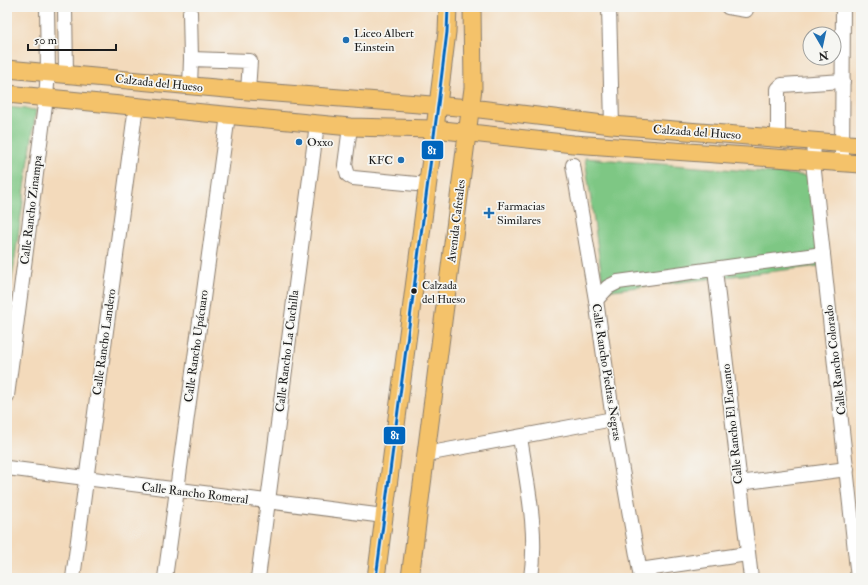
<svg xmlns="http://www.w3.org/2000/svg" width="868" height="585" font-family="'IM FELL Double Pica',serif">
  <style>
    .park { fill: #7ec784; stroke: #4d7250 }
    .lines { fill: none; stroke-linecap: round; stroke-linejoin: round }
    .minor-casing { stroke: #887b6c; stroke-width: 16 }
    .major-casing { stroke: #887b6c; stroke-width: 19 }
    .minor { stroke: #fff; stroke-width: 14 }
    .major { stroke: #f4c26a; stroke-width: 17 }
    .bus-1-casing { stroke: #f6f6f2; stroke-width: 6 }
    .bus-1 { stroke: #0065bd; stroke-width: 3 }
    .poi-dot { fill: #1f6fb2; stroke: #f6f6f2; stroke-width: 1.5 }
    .bus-dot { fill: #1c1c1c; stroke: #f6f6f2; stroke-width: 1.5 }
    .labels { text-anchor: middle; stroke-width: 3.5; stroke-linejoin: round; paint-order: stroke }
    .bus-label { font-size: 11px; fill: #1c1c1c; stroke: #f6f6f2; text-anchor: start }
    .poi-label { font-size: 12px; fill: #1c1c1c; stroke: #f6f6f2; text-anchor: start }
    .street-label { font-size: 12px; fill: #1c1c1c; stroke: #f6f6f2 }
    .line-badge { stroke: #f6f6f2; stroke-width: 1.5 }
    .badge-label { font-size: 11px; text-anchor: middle; font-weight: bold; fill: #fff }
  </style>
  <rect width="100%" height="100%" fill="#f6f6f2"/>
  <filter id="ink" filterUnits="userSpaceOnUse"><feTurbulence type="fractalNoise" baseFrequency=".025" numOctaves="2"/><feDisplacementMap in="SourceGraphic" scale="8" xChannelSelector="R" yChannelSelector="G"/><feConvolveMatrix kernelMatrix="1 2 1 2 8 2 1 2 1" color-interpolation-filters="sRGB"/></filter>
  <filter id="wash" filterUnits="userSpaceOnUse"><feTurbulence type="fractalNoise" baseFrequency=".012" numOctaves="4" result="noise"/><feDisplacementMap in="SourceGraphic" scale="16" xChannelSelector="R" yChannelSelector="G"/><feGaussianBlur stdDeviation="0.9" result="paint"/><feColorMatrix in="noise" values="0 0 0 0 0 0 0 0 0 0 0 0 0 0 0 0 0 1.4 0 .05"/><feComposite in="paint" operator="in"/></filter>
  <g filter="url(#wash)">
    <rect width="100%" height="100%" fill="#f3dabb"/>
    <g class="park">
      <polygon points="7,107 36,110 7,314"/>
      <polygon points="585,158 811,176 819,266 604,291"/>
    </g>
  </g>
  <g filter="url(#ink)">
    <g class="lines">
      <g class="minor-casing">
        <g id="minor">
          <polyline points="65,7 66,74"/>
          <polyline points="609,7 612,125"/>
          <polyline points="728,7 746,10"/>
          <polyline points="190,12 191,59"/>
          <polyline points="190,86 191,59 250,61 248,91"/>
          <polyline points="350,127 345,165 348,175 353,178 427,185"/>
          <polyline points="778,138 778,89 782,85 843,81"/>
          <polyline points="814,142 813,162 858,578"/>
          <polyline points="842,163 843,7"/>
          <polyline points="573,165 596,300 613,419 641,578"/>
          <polyline points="715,270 751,578"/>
          <polyline points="596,300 608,287 618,282 823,254"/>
          <polyline points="7,396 46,97 48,72 47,7"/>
          <path d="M520 437C527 484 538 531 531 578"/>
          <polyline points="426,454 613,419"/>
          <polyline points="7,468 384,516"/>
          <polyline points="739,483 847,469"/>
          <polyline points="640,570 747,554"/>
          <polyline points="73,578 136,106"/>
          <polyline points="165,578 228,115"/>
          <polyline points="258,578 317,124"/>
        </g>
      </g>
      <g class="major-casing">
        <g id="major">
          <polyline points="7,69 248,91 471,108 612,125 861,145"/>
          <polyline points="7,94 350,127 434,129 573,144 861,164"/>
          <polyline points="376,578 438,105 447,32 448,7"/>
          <polyline points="410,578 473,88 472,7"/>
        </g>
      </g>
      <use href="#minor" class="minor"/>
      <use href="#major" class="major"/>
      <g class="bus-1-casing">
        <polyline id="bus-1" points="376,578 438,105 447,32 448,7"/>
      </g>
      <use href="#bus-1" class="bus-1"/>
    </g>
  </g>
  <g class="poi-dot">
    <circle cx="346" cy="40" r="4"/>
    <circle cx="299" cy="142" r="4"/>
    <circle cx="401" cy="160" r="4"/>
    <path d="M487 207h4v4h4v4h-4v4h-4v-4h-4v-4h4z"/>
  </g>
  <circle class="bus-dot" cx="414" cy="291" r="3.5"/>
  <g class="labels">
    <g class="bus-label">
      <text x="422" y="289">Calzada<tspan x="422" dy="14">del Hueso</tspan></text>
    </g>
    <g class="poi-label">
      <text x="354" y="37">Liceo Albert<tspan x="354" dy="14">Einstein</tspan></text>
      <text x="307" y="146">Oxxo</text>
      <text x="393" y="164" text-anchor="end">KFC</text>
      <text x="497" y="210">Farmacias<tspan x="497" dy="14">Similares</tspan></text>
    </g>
    <g class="street-label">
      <text transform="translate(159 83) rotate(6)" y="4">Calzada del Hueso</text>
      <text transform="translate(697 132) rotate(4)" y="4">Calzada del Hueso</text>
      <text transform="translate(31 210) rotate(-83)" y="4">Calle Rancho Zinampa</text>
      <text transform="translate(456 221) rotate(-83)" y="4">Avenida Cafetales</text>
      <text transform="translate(104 342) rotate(-82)" y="4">Calle Rancho Landero</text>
      <text transform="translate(196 346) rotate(-82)" y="4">Calle Rancho Upácuaro</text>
      <text transform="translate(287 351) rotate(-83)" y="4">Calle Rancho La Cuchilla</text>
      <text transform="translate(835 360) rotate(-97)" y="4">Calle Rancho Colorado</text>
      <text transform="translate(607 372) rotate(81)" y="4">Calle Rancho Piedras Negras</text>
      <text transform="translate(732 424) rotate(-96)" y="4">Calle Rancho El Encanto</text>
      <text transform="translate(195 493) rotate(7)" y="4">Calle Rancho Romeral</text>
    </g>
  </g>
  <g class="line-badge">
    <rect x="421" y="140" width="23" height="20" rx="4" fill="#0065bd"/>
    <rect x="383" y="426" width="23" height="19" rx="4" fill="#0065bd"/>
  </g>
  <g class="badge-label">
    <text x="432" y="154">81</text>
    <text x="395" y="439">81</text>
  </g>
  <rect width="868" height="585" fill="none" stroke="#f6f6f2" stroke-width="24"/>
  <g transform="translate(822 46) rotate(171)"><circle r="19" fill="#f6f6f2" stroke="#9f9f9c"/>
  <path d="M0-3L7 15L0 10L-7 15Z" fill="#1f6fb2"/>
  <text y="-6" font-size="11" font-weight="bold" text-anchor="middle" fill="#1c1c1c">N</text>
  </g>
  <path d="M28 44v6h88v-6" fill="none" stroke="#1c1c1c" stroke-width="2"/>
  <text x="34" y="44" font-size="12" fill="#1c1c1c" stroke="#f6f6f2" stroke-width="3" paint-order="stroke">50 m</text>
</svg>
